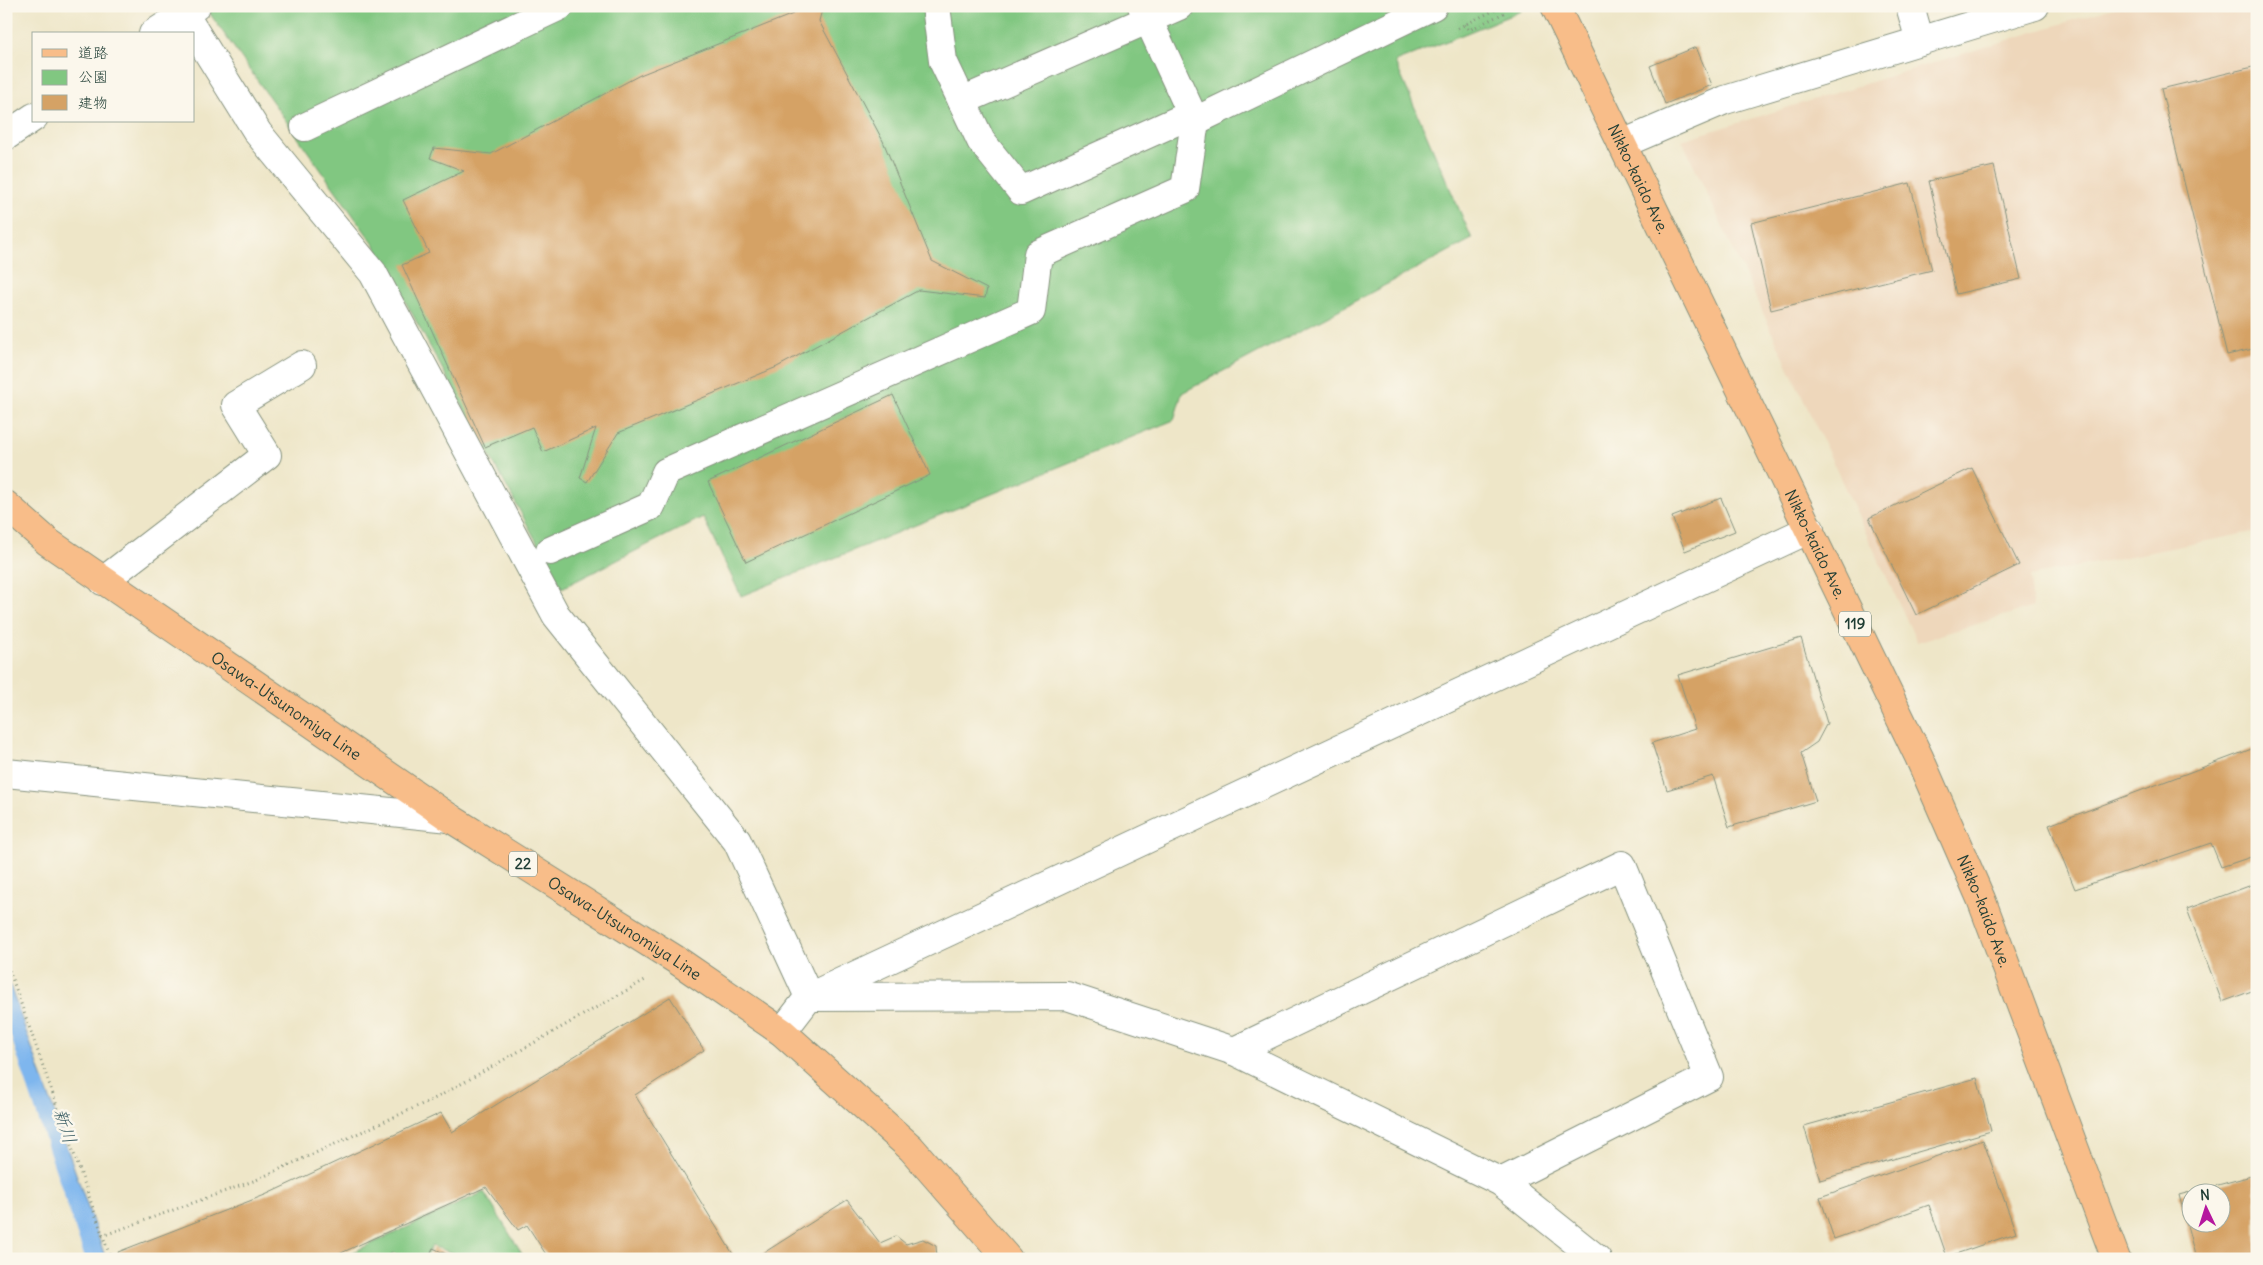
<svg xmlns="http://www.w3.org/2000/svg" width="2263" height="1265" font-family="Delius,'Klee One',sans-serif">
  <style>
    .built { fill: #eed7bb }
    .green { fill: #81c781; stroke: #50825a }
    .water { fill: #7eb6ee; stroke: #4e7a91 }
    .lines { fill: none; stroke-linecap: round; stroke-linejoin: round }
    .stream { stroke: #7eb6ee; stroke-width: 11 }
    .building { fill: #d5a265 }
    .minor-casing { stroke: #86927e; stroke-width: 30 }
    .major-casing { stroke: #86927e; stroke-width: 30 }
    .highway-casing { stroke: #86927e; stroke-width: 30 }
    .path { stroke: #86927e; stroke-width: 3; stroke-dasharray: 1 4; stroke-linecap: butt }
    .minor { stroke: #fff; stroke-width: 28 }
    .major { stroke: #f8bd89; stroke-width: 28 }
    .highway { stroke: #f8bd89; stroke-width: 28 }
    .labels { text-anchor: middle; stroke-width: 5; stroke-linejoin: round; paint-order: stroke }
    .shield { fill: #fbf7ec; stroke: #61756b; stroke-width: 1 }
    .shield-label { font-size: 15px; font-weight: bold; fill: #1f3d34 }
    .street-label { font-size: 16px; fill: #1f3d34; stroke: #fbf7ec }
    .water-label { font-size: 18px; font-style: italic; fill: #375b62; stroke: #fbf7ec }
  </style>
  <rect width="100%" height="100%" fill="#fbf7ec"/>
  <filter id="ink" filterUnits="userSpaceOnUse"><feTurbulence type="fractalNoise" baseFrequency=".02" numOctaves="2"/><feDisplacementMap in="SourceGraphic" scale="10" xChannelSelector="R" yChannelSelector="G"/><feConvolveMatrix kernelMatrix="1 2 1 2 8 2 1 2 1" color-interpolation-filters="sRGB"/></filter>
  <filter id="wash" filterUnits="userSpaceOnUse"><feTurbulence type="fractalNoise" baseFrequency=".0096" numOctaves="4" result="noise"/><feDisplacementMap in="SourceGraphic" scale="20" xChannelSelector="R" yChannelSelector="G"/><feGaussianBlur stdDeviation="1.12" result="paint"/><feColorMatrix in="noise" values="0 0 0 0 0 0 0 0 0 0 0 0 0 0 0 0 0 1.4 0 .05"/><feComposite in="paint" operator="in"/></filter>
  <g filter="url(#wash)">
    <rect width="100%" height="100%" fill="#eee6c8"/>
    <polygon class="built" points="2119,6 2257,6 2257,531 2030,576 2033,607 1917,642 1682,140"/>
    <g class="green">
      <polygon points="217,6 1519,6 1521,11 1395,62 1472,239 1182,393 1174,420 741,596 703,517 562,588 375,246 208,11"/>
      <polygon points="484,1192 525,1259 469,1259 432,1246 424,1259 408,1259 393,1253 390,1259 338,1259"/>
    </g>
    <polygon class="water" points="6,974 106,1259 96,1259 6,1004"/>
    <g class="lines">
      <polyline class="stream" points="6,1005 91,1259"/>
    </g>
    <g id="blocks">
      <g class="building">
        <polygon points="798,6 823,6 819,21 883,141 932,261 987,289 985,298 919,290 777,367 618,433 587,482 580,478 596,428 543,452 532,427 485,447 402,265 429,253 403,200 464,171 430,158 434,148 491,154 640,75 793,14"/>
        <polygon points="1696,47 1712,85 1665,104 1650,66"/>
        <polygon points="2257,66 2257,348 2227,355 2161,89"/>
        <polygon points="1994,166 2021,279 1956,294 1929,181"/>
        <polygon points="1910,183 1932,270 1771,310 1751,223"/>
        <polygon points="893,395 930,475 746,562 708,482"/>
        <polygon points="1972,468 2019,565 1916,615 1869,518"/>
        <polygon points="1721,498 1735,531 1685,551 1672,517"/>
        <polygon points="1801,638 1827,723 1817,742 1801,753 1816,801 1729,827 1713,776 1667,790 1652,743 1695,729 1678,675"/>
        <polygon points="2257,747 2257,855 2221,867 2211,843 2075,889 2049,825"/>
        <polygon points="2257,883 2257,989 2222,1002 2187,909"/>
        <polygon points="670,997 704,1050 635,1095 736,1259 549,1259 527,1225 518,1230 486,1187 328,1259 121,1259 118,1252 265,1195 441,1113 452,1132"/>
        <polygon points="1977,1078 1991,1131 1820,1180 1804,1126"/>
        <polygon points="1983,1140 2016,1233 1947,1257 1929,1205 1834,1239 1820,1197"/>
        <polygon points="2255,1175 2257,1259 2196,1259 2179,1195 2190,1192 2190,1222 2220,1222 2220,1192 2192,1192"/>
        <polygon points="847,1200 880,1243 896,1236 906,1244 923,1239 936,1246 937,1259 754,1259"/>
        <polygon points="433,1248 457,1259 428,1259"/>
      </g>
    </g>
  </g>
  <g filter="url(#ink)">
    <use href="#blocks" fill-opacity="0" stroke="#86927e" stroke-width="1"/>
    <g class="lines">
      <g class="minor-casing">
        <g id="minor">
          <polyline points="179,6 258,133 373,273 556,615 737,841 809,997 1067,996 1234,1051 1501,1182 1597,1259"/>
          <polyline points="936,6 943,61 981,141 1021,191 1192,114"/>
          <polyline points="1910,6 1920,41"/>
          <polyline points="153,34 196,6"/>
          <polyline points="962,101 1179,6"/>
          <polyline points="1195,121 1433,6"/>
          <polyline points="305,127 560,6"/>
          <polyline points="6,136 34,117"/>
          <polyline points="1622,144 1725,100 2035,6"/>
          <polyline points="550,551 651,506 666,472 1031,311 1038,254 1185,189 1195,121 1142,6"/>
          <polyline points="103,581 267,455 236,405 302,365"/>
          <polyline points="6,773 450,818"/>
          <polyline points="782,1032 809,997 1810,529"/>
          <polyline points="1234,1051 1622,865 1709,1077 1501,1182"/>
        </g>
      </g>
      <g class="major-casing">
        <g id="major">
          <path id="s1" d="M6 505 48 542 450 818 678 961 782 1032 911 1148 1008 1259"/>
        </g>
      </g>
      <g class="highway-casing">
        <g id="highway">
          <path id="s2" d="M1555 6 1919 757 1981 899 2116 1259"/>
        </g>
      </g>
      <g class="path">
        <polyline points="1465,24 1469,30 1504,13"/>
        <polyline points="1458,28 1503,6"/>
        <polyline points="6,961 111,1259"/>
        <polyline points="102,1236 256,1180 438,1097 645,980"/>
      </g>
      <use href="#minor" class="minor"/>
      <use href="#major" class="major"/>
      <use href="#highway" class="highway"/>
    </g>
  </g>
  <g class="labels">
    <g class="shield">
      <rect x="1839" y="611.5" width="32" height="25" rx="4"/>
      <rect x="509" y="851.5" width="28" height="25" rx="4"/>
    </g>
    <g class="shield-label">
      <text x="1855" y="629">119</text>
      <text x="523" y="869">22</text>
    </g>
    <g class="street-label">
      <text dy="6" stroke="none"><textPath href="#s2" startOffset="192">Nikko-kaido Ave.</textPath></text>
      <text dy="6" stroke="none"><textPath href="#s2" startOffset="598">Nikko-kaido Ave.</textPath></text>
      <text dy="6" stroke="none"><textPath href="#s1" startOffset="345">Osawa-Utsunomiya Line</textPath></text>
      <text dy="6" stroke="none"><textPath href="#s2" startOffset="1002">Nikko-kaido Ave.</textPath></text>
      <text dy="6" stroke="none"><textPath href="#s1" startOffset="750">Osawa-Utsunomiya Line</textPath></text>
    </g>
    <g class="water-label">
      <text transform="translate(65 1126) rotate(72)" y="6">新川</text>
    </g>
  </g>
  <rect width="2263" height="1265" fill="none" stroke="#fbf7ec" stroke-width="25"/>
  <rect x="32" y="32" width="162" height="90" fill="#fbf7ec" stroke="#a3ada2"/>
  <rect x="42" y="49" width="25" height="8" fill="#f8bd89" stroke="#a3ada2"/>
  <text x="78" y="58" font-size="15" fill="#1f3d34">道路</text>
  <rect x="42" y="70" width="25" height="15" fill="#81c781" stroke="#a3ada2"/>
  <text x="78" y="82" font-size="15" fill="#1f3d34">公園</text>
  <rect x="42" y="95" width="25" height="15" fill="#d5a265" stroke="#a3ada2"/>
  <text x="78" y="108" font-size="15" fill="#1f3d34">建物</text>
  <g transform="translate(2206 1208) rotate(356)"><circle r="24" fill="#fbf7ec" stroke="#a3ada2"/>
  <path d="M0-4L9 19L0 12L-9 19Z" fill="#b5179e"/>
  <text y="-8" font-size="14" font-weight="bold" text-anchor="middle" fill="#1f3d34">N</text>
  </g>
</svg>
